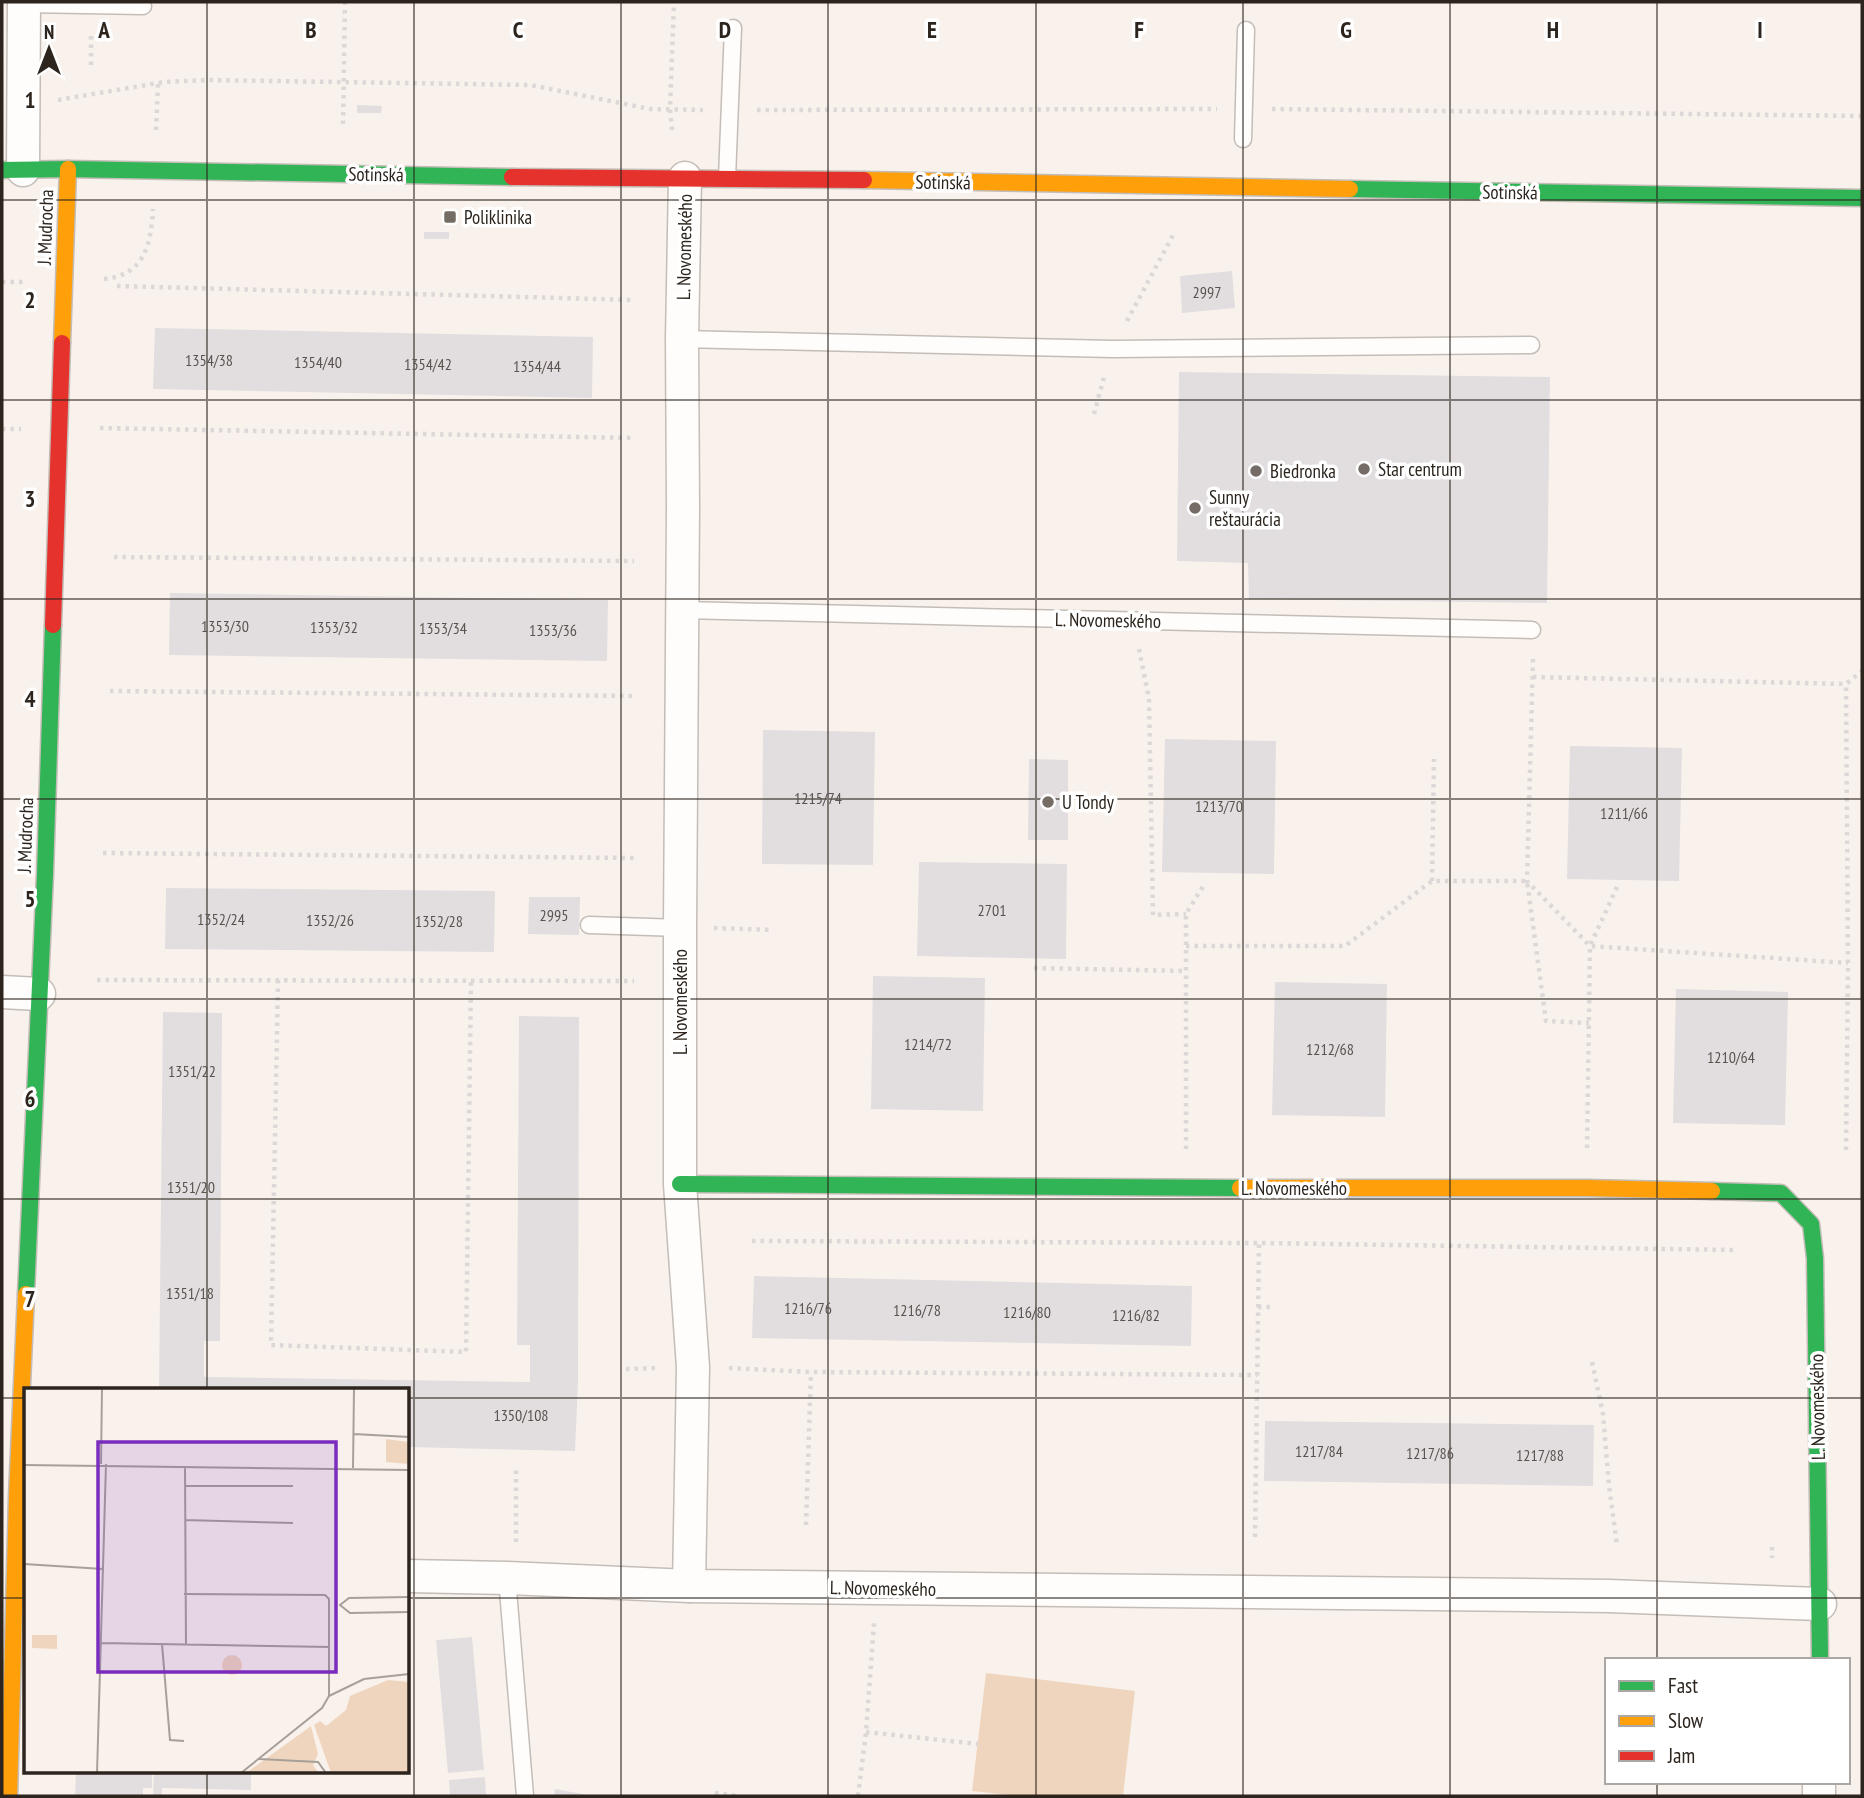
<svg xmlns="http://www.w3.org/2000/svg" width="1864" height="1798" font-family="'PT Sans Narrow',sans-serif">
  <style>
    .green { fill: #f0d5be }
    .building { fill: #e2dee0 }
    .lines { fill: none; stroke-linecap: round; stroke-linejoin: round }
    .lane-casing { stroke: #c4bdb7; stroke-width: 19 }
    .street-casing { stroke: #c4bdb7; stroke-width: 35 }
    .fast-casing { stroke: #c4bdb7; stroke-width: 19 }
    .slow-casing { stroke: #c4bdb7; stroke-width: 19 }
    .jam-casing { stroke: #c4bdb7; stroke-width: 19 }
    .path { stroke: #dbd8d7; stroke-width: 4.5; stroke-dasharray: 3.5 5; stroke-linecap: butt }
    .lane { stroke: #fefdfc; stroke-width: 16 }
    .street { stroke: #fefdfc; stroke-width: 32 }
    .fast { stroke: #30b455; stroke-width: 16 }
    .slow { stroke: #ff9f0a; stroke-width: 16 }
    .jam { stroke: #e5322d; stroke-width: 16 }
    .grid { fill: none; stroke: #2c241d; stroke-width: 2; stroke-opacity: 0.55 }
    .poi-dot { fill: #746c65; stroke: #fff; stroke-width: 2.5 }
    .labels { text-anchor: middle; stroke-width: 7; stroke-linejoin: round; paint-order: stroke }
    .number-label { font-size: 16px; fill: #5a524e }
    .street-label { font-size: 19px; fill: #2c241d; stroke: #fff }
    .poi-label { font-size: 19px; fill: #2c241d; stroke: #fff; text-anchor: start }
    .inset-road { fill: none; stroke: #a7a099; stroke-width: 2 }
    .view { fill: #7b2cbf; fill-opacity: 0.15; stroke: #7b2cbf; stroke-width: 3.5 }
    .inset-edge { fill: none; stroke: #2c241d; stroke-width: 3.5 }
    .grid-label { font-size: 23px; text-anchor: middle; font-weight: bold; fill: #2c241d; stroke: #fff; stroke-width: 7; stroke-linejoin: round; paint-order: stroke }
  </style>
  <rect width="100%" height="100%" fill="#f9f2ec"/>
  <polygon class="green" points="986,1673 1135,1691 1123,1796 1018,1796 972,1791"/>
  <g class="building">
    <polygon points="357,105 382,106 381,113 357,113"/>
    <rect x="424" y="232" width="25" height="7"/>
    <polygon points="1232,271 1235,308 1182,313 1180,276"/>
    <polygon points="155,328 593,337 592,398 153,389"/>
    <polygon points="1179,372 1550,377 1547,603 1249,599 1248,563 1177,561"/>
    <polygon points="170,593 608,600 607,661 169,655"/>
    <polygon points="763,730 875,732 873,865 762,864"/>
    <polygon points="1165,739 1276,741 1274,874 1162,872"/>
    <polygon points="1570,746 1682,748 1679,881 1567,879"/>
    <polygon points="1029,759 1068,760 1068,840 1028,840"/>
    <polygon points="919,862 1067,864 1066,959 917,956"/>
    <polygon points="166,888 495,891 494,952 165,949"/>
    <polygon points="529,897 580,897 579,935 528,934"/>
    <polygon points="873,976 985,978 983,1111 871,1109"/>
    <polygon points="1275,982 1387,984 1385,1117 1272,1115"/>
    <polygon points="1676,989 1788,992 1785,1125 1673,1123"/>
    <polygon points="163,1012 222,1013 220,1341 204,1341 204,1377 530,1382 530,1345 517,1345 519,1016 579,1017 578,1382 575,1451 408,1447 408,1390 159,1390"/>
    <polygon points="754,1276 1192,1286 1191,1346 752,1338"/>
    <polygon points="1265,1421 1594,1425 1593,1486 1264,1481"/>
    <polygon points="472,1637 484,1770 448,1773 436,1640"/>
    <polygon points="76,1772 152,1772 152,1788 143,1788 143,1796 75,1796"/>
    <polygon points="154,1772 251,1772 251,1790 162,1788 162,1796 153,1796"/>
    <polygon points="485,1777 486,1796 450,1796 449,1780"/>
    <polygon points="555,1789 588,1795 588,1796 554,1796"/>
  </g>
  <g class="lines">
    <g class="lane-casing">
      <g id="lane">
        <polyline points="24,4 143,6"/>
        <polyline points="1243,139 1246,30"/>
        <polyline points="727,178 733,28"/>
        <polyline points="682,339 1112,349 1531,345"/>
        <polyline points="683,610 1532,630"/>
        <polyline points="589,925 680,928"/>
        <polyline points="507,1578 525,1796"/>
      </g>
    </g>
    <g class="street-casing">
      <g id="street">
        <polyline points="23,170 24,2"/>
        <polyline points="685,178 682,339 683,507 680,928 680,1184 693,1367 689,1586"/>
        <polyline points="2,992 39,994"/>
        <polyline points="408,1576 507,1578 689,1586 1609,1596 1820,1604"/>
        <polyline points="1819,1796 1819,1782"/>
      </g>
    </g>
    <g class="fast-casing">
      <g id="fast">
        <polyline points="2,170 68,169 512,177"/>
        <polyline points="1350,189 1862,198"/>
        <polyline points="680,1184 1240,1188"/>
        <polyline points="1712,1191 1781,1193 1811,1224 1815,1258 1820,1660"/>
        <polyline points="26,1294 45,874 53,625"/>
      </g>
    </g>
    <g class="slow-casing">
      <g id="slow">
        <polyline points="864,180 1350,189"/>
        <polyline points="62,343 68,169"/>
        <polyline points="1240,1188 1587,1188 1712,1191"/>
        <polyline points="9,1796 17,1497 26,1294"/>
      </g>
    </g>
    <g class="jam-casing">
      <g id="jam">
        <polyline points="512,177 864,180"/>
        <polyline points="53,625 62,343"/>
      </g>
    </g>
    <g class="path">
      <polyline points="91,65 91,31"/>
      <polyline points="58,100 164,82 209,80 530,85 650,109 703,110"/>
      <polyline points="1272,109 1862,116"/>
      <polyline points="757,110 1217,109"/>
      <polyline points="343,124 345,2"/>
      <polyline points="156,130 158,84"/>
      <polyline points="672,130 670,109 674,2"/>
      <path d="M104 279C145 275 151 244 153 209"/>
      <polyline points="2,282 25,282"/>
      <polyline points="117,286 634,300"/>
      <polyline points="1127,321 1173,235"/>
      <polyline points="1094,414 1104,377"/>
      <polyline points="100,428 634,438"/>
      <polyline points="2,429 21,429"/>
      <polyline points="114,557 634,561"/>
      <polyline points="1139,649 1149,699 1153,915 1186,914"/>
      <polyline points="1533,659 1527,881 1590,946 1848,963"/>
      <polyline points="1533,677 1846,684"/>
      <polyline points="110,691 634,696"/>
      <polyline points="103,853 634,858"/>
      <polyline points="1432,881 1434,759"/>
      <polyline points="714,928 773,930"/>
      <polyline points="1186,946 1345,946 1432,881 1527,881 1546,1021 1589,1023"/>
      <polyline points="1034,968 1186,971"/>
      <polyline points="97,980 634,981"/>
      <polyline points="278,980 271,1345 466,1352 471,981"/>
      <polyline points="1587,1148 1590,946 1617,887"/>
      <polyline points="1186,1149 1186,914 1205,883"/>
      <polyline points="1846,1150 1848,963 1846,684 1862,671"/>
      <polyline points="752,1241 1259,1243 1733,1250"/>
      <polyline points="1258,1307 1272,1307"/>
      <polyline points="1592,1362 1603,1414 1609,1486 1617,1545"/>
      <polyline points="729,1368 811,1372 1257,1375"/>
      <polyline points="626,1369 658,1368"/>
      <polyline points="806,1525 811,1372"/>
      <polyline points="1255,1537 1259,1243"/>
      <polyline points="516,1542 516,1466"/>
      <polyline points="1772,1547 1772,1558"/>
      <polyline points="866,1732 978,1744"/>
      <polyline points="715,1793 738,1796"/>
      <polyline points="858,1796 866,1732 874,1623"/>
    </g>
    <use href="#lane" class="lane"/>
    <use href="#street" class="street"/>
    <use href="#fast" class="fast"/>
    <use href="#slow" class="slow"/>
    <use href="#jam" class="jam"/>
  </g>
  <path class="grid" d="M207 2V1390M414 2V1796M621 2V1796M828 2V1796M1036 2V1796M1243 2V1796M1450 2V1796M1657 2V1660M2 200H1862M2 400H1862M2 599H1862M2 799H1862M2 999H1862M2 1199H1862M2 1398H26M408 1398H1862M2 1598H26M408 1598H1862M207 1772V1796M1657 1782V1796"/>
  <g class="poi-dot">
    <rect x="443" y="210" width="14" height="14" rx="3.5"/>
    <circle cx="1364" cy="469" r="7"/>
    <circle cx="1256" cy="471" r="7"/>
    <circle cx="1195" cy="508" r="7"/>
    <circle cx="1048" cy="802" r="7"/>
  </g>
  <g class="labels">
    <g class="number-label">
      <text x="1207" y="298">2997</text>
      <text x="209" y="366">1354/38</text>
      <text x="318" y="368">1354/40</text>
      <text x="428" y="370">1354/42</text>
      <text x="537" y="372">1354/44</text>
      <text x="225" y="632">1353/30</text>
      <text x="334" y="633">1353/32</text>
      <text x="443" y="634">1353/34</text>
      <text x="553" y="636">1353/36</text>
      <text x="818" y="804">1215/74</text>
      <text x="1219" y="812">1213/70</text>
      <text x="1624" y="819">1211/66</text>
      <text x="992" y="916">2701</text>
      <text x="554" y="921">2995</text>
      <text x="221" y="925">1352/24</text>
      <text x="330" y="926">1352/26</text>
      <text x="439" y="927">1352/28</text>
      <text x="928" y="1050">1214/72</text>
      <text x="1330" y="1055">1212/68</text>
      <text x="1731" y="1063">1210/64</text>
      <text x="192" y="1077">1351/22</text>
      <text x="191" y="1193">1351/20</text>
      <text x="190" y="1299">1351/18</text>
      <text x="808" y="1314">1216/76</text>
      <text x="917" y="1316">1216/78</text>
      <text x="1027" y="1318">1216/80</text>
      <text x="1136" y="1321">1216/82</text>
      <text x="521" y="1421">1350/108</text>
      <text x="1319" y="1457">1217/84</text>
      <text x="1430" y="1459">1217/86</text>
      <text x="1540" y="1461">1217/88</text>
    </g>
    <g class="street-label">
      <text transform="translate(376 174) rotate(1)" y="7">Sotinská</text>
      <text transform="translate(943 182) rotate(1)" y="7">Sotinská</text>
      <text transform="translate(1510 192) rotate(1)" y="7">Sotinská</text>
      <text transform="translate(45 227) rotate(-88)" y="7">J. Mudrocha</text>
      <text transform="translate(684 247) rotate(-89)" y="7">L. Novomeského</text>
      <text transform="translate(1108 620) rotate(1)" y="7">L. Novomeského</text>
      <text transform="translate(25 835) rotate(-88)" y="7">J. Mudrocha</text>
      <text transform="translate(680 1002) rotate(-90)" y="7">L. Novomeského</text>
      <text x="1294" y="1195">L. Novomeského</text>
      <text transform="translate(1817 1407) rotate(-91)" y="7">L. Novomeského</text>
      <text transform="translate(883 1588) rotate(1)" y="7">L. Novomeského</text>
    </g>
    <g class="poi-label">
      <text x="464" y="224">Poliklinika</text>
      <text x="1378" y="476">Star centrum</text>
      <text x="1270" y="478">Biedronka</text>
      <text x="1209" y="504">Sunny<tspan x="1209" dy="22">reštaurácia</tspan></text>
      <text x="1062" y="809">U Tondy</text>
    </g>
  </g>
  <g transform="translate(24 1388)">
    <rect width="385" height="385" fill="#f9f2ec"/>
    <path d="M362 51 385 54V76L362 74ZM8 247H33V261L8 260ZM198 277a10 10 0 1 1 20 0a10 10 0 1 1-20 0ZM364 292 385 294V385H307L290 337 296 333 302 338 322 322 326 308ZM287 338 294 366 289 377 295 385H222Z" fill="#f0d5be"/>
    <path class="inset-road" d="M330 46 385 49M77 76 78 0M0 77 385 82M161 78 162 257M329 80 330 0M161 98H269M161 132 269 135M0 176 79 181M160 206 301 207 305 211V308L298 320 217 385M385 209 325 210 316 217 326 225 385 224M76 255 306 259M138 256 146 352 160 353M305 308 340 291 385 286M235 371 294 374 302 385M73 385 82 76"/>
    <path class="view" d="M74 54H312V284H74Z"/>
    <rect width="385" height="385" class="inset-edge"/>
  </g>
  <g class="grid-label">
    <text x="104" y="38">A</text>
    <text x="311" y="38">B</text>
    <text x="518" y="38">C</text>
    <text x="725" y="38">D</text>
    <text x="932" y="38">E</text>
    <text x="1139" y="38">F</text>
    <text x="1346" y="38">G</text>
    <text x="1553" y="38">H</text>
    <text x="1760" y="38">I</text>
    <text x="30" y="108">1</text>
    <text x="30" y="308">2</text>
    <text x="30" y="507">3</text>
    <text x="30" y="707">4</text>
    <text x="30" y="907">5</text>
    <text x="30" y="1107">6</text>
    <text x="30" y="1307">7</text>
  </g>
  <rect width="1864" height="1798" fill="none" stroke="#2c241d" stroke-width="7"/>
  <rect x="1605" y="1658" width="245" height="126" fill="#ffffff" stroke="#aba7a5" stroke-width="2"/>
  <rect x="1619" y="1681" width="35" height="10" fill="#30b455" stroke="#aba7a5" stroke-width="2"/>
  <text x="1668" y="1693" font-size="21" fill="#2c241d">Fast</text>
  <rect x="1619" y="1716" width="35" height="10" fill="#ff9f0a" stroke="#aba7a5" stroke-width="2"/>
  <text x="1668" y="1728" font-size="21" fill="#2c241d">Slow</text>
  <rect x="1619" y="1751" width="35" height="10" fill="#e5322d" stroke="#aba7a5" stroke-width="2"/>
  <text x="1668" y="1763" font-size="21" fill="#2c241d">Jam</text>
  <g transform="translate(49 49)" stroke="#ffffff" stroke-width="5" paint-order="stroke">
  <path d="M0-5L12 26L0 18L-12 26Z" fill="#2c241d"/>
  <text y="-10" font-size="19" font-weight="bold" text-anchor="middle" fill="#2c241d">N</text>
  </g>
</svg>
